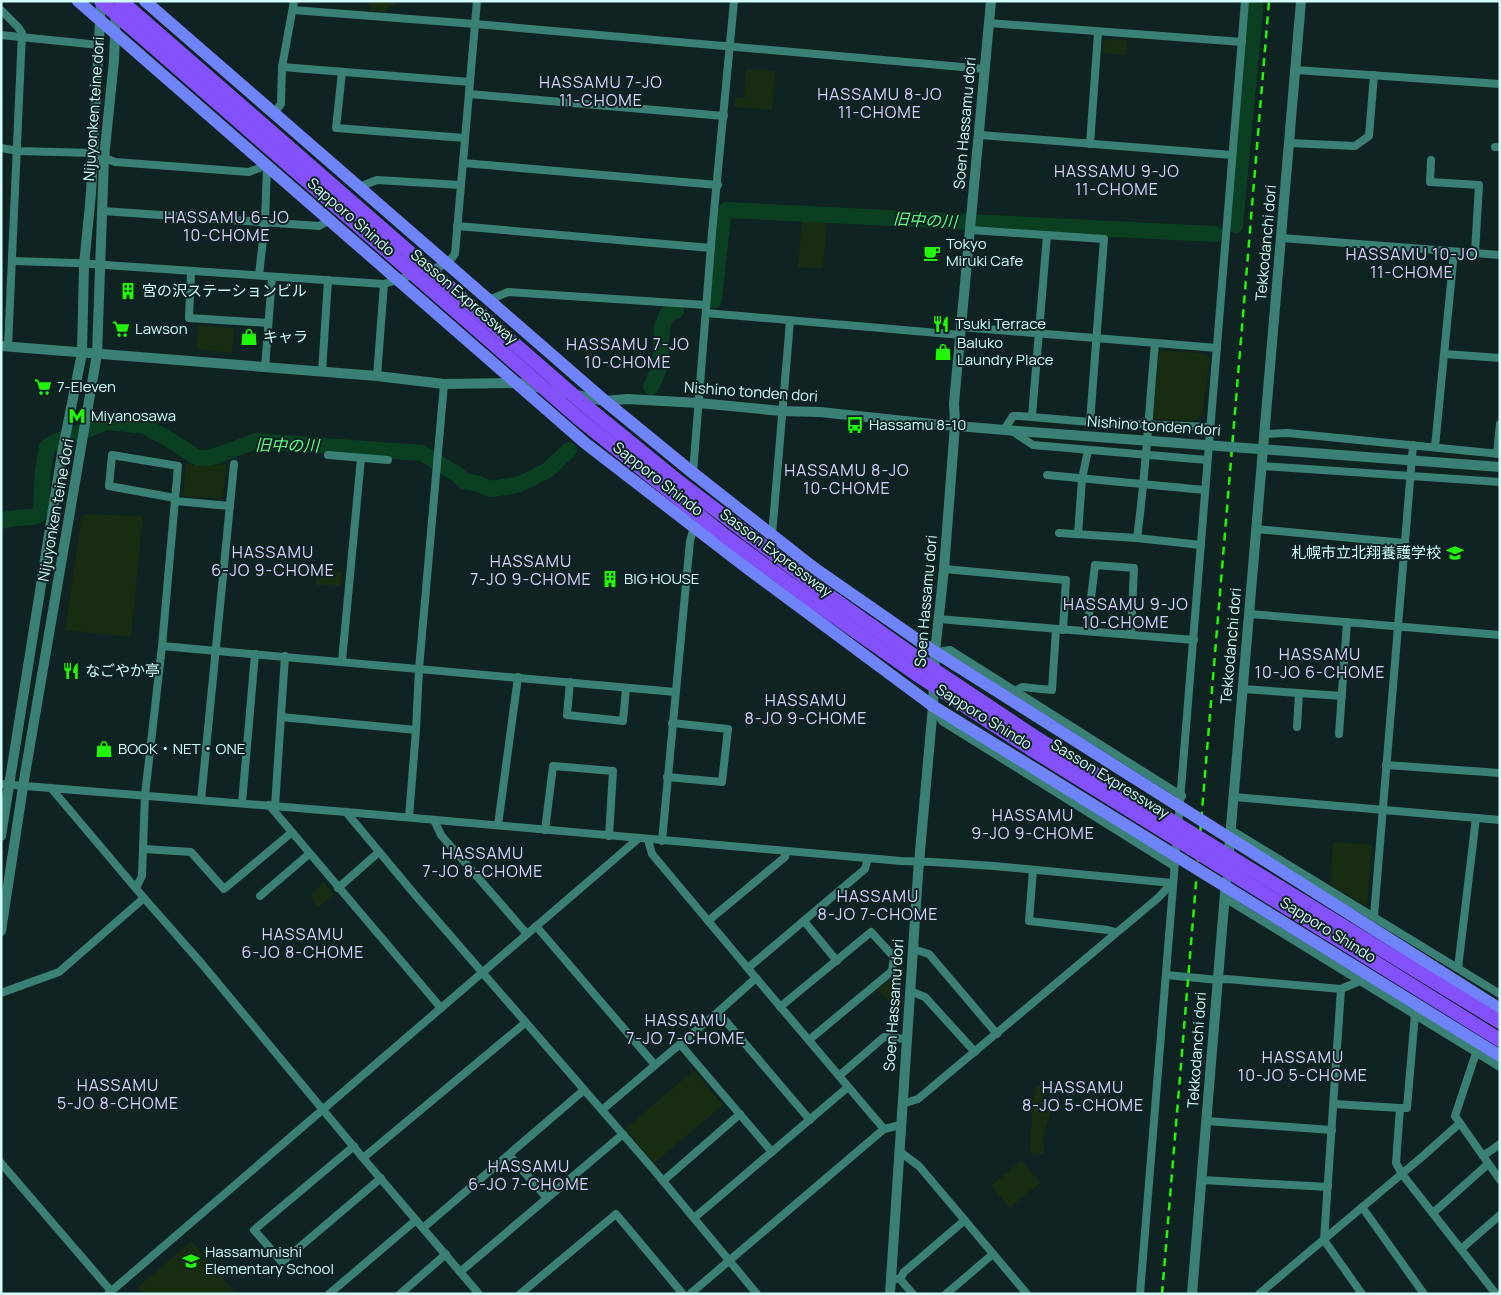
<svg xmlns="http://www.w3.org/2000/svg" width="1501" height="1295" font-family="Manrope,'Noto Sans JP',sans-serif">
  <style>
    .green { fill: #182c12 }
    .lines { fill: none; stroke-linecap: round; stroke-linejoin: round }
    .river { stroke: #0b3f21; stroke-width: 16 }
    .minor { stroke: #3b8074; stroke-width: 8 }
    .tertiary { stroke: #3b8074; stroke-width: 10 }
    .trunk { stroke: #7084fa; stroke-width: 12 }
    .rail { stroke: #22f507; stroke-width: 2.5; stroke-dasharray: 8 6; stroke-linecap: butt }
    .tertiary-bridge { stroke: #3b8074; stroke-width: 10 }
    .trunk-bridge { stroke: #7084fa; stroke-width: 12 }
    .motorway-bridge { stroke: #8450fa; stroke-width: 14 }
    .labels { text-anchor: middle; stroke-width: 4; stroke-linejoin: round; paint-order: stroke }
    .street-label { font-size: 15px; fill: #d1fef9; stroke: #0e2322 }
    .poi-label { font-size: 15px; fill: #d1fef9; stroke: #0e2322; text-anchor: start }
    .neighbourhood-label { font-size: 16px; letter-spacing: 1px; fill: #dad3fe; stroke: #0e2322 }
    .water-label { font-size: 16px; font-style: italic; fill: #62fb88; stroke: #0e2322 }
  </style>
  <rect width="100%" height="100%" fill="#0e2322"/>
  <g class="green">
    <polygon points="369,1 394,1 393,7 388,6 387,12 370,11"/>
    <polygon points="1106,39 1127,40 1126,55 1102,53 1103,42"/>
    <polygon points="746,69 775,71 772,110 734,107 735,98 744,98"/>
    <polygon points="802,217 827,219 823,269 798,267"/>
    <polygon points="198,325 234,328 232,353 197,349"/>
    <polygon points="1161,350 1206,354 1210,359 1202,415 1195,421 1155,419 1153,416 1159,352"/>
    <polygon points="186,463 201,467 227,464 223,496 220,499 183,496"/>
    <polygon points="82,514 143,516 131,637 65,630"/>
    <polygon points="316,569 342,572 341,586 316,585"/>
    <polygon points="1333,842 1372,845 1367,907 1330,884"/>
    <polygon points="323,881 334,894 317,908 312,896"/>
    <polygon points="896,974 896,994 888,1001 877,989"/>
    <polygon points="694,1070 723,1105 654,1163 625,1129"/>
    <polygon points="1038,1086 1041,1087 1050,1104 1051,1109 1043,1140 1045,1152 1039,1155 1030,1153 1032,1113 1024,1108 1023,1104 1026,1100 1033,1099 1035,1089"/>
    <polygon points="1020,1161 1022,1161 1040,1183 1010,1208 991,1186"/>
    <polygon points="192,1241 236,1294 144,1294 138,1287"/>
  </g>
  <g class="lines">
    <g class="river">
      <polyline points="1235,225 1256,1"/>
      <polyline points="714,300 723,216 727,210 1215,234"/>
      <polyline points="651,387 660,366 662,327 667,314 676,311"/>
      <path d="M1 521C13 516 24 519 37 516L41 510 43 471 47 447 53 443 107 422 145 426 170 440 198 458H210L256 441 422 453 458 475 464 481 476 483 491 489 517 485 533 478 548 470 569 450"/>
    </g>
    <g class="minor">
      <polyline points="1,10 18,27 22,33 8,347"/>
      <polyline points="293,10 475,24 985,69"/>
      <polyline points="989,23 1242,42"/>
      <polyline points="1,35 99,45"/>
      <polyline points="282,67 470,82"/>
      <polyline points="1296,70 1500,84"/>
      <polyline points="342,72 336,128 465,138"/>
      <polyline points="469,94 724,116"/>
      <polyline points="274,113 281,104 282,67 294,1"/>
      <polyline points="980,135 1232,155"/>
      <polyline points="1289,143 1355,146 1369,136 1374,75"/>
      <polyline points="1090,144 1098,33"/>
      <polyline points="1495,147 1500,147"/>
      <polyline points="1,148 18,151 93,153 115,162 249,172 267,165 265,222 259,275"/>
      <polyline points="1431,160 1430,182 1479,185 1475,253"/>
      <polyline points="463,163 718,185"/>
      <polyline points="359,187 377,180 461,185"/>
      <polyline points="103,211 319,226 330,220"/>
      <polyline points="457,226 711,248"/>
      <polyline points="971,230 1104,239 1090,422"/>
      <polyline points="1282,238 1500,255"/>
      <polyline points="12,261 76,263 384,284 416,274"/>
      <polyline points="429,270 447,264 455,254 477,1"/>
      <polyline points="191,272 189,318 268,323"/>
      <polyline points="489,300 508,292 706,305"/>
      <polyline points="706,313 961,335"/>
      <polyline points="962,327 1217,348"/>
      <polyline points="1445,354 1500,358"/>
      <polyline points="265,368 272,277"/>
      <polyline points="322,372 328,280"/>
      <polyline points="377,376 384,284"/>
      <polyline points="1032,416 1047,235"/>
      <polyline points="1004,430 1013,416 1020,416 1090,422 1210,427"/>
      <polyline points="1012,431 1033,445 1207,460"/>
      <polyline points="1264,434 1288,433 1500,454"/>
      <polyline points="1435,447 1454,252"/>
      <polyline points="1497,454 1500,424"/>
      <polyline points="328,455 388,460"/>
      <polyline points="1262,466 1500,482"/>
      <polyline points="693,473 712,233 734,1"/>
      <polyline points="1047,475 1205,490"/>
      <polyline points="175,501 230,506"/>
      <polyline points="1256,529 1405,543"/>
      <polyline points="1059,533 1137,538 1201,545"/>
      <polyline points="1078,534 1082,479 1088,450"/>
      <polyline points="772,535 790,321"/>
      <path d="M1137 538C1146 473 1149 408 1155 343"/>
      <polyline points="944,569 1066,580 1063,630"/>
      <polyline points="1250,614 1500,635"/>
      <polyline points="938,619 1194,640"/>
      <polyline points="1087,631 1095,565 1134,568 1131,635"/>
      <polyline points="162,646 675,692"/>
      <polyline points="937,652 950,650 1182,796"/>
      <polyline points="342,661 361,458"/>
      <polyline points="570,682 567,715 623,721 626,688"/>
      <polyline points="1243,689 1342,696"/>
      <polyline points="1015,691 1022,687 1052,690 1056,629"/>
      <polyline points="936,711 942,721 1174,866"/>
      <polyline points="281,717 416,730"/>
      <polyline points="1297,727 1299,693"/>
      <polyline points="1339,734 1347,622"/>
      <polyline points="1386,765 1500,773"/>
      <polyline points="667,777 722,782 728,729 672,723"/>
      <polyline points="1,784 346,812 901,861 933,862 994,866 1172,883"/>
      <polyline points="51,788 144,898 202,964 363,1158 479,1294"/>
      <polyline points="1234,797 1500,820"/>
      <polyline points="201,800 234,464"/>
      <polyline points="242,803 255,654"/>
      <polyline points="269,805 441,1008"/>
      <polyline points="275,806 285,656"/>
      <polyline points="346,812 416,896 653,1169 757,1294"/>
      <polyline points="409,817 416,730 419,669 444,384"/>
      <polyline points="434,820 441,835 527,934"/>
      <polyline points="498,825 518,677"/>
      <polyline points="1178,826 1245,1"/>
      <polyline points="545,830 553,766 613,771 609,836"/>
      <polyline points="1231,830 1500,994"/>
      <polyline points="648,840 652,854 756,978 884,1129"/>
      <polyline points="662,841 690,541 694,527"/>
      <polyline points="144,849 191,852 224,889 291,833"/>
      <polyline points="1033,870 1029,921 1108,930 1115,932"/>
      <polyline points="136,888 142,876 145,795 162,646 178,466 112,455 109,486 175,498"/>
      <polyline points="338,888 379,852"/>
      <polyline points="260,896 309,854"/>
      <polyline points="1225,898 1500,1067"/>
      <polyline points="1374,916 1413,445"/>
      <polyline points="708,921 785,857 786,851"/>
      <polyline points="804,921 837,961"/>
      <polyline points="536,926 655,1065"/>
      <polyline points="913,949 929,954 997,1034"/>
      <polyline points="748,968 865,869 868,858"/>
      <polyline points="1458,968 1476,818"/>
      <polyline points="1166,975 1218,980 1227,979 1341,989 1360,981"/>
      <polyline points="1341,989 1324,1240 1362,1294"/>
      <polyline points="910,991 925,997 975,1052"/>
      <polyline points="1,993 59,972 144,898"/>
      <polyline points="780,1007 871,932 894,957 892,971 809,1040"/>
      <polyline points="718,1012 810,1120"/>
      <polyline points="1415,1014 1407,1108 1400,1108 1396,1163 1402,1174 1496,1294"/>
      <polyline points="680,1044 772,1152"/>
      <polyline points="1476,1053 1455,1116 1500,1180"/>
      <polyline points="839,1076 884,1037 907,1039"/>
      <polyline points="902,1104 918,1099 1158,898 1172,883"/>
      <polyline points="1334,1104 1400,1108"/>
      <polyline points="602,1110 718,1012 756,978"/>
      <polyline points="1207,1121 1332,1130"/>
      <polyline points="354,1146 254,1230 282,1262 381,1178"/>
      <polyline points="899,1151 919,1166 1027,1294"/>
      <polyline points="509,1155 547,1198"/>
      <polyline points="1483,1156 1500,1144"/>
      <polyline points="363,1158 525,1023"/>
      <polyline points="1,1163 111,1291"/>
      <polyline points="1202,1180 1328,1187"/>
      <polyline points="663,1181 740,1114"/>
      <polyline points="1362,1207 1424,1294"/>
      <polyline points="1433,1213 1488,1164"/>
      <polyline points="694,1218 848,1087"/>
      <polyline points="423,1228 584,1090"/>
      <polyline points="1461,1249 1500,1215"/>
      <polyline points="460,1272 623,1134"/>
      <polyline points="895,1279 900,1279 913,1294"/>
      <polyline points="900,1279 904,1272 965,1220"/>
      <polyline points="108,1294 639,838"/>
      <polyline points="329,1294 416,1220"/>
      <polyline points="400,1294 446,1254"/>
      <polyline points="520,1294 616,1214 683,1294"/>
      <polyline points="690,1294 884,1129 901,1125"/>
      <polyline points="946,1294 993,1254"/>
      <polyline points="1140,1294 1177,837"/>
      <polyline points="1259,1294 1423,1156 1460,1123"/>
    </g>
    <g class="tertiary">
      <polyline points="1,346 377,376 444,384 518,383 605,401 627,399 699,403 781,411 820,412 933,424 1017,431"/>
      <polyline points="1,836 62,453 82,353 84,265 91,194 101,1"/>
      <polyline points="1228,862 1301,1"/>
      <polyline points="1,931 25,774 97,354 104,158 114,60 116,10"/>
      <polyline points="890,1294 918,874 933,706 935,652 944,569 955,425 954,403 991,1"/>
      <polyline points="1192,1294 1226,881"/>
    </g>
    <g class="trunk">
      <polyline points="78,1 585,443 747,568 933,706"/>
      <polyline points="145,1 605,401 693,473 814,568 935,652"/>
    </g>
    <polyline class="rail" points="1162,1294 1269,1"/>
    <polyline class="tertiary-bridge" points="1017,431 1500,467"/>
    <g class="trunk-bridge">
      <polyline points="935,652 1500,1009"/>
      <polyline points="933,706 1500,1056"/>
    </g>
    <g class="motorway-bridge">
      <polyline points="101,1 577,417 725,536 817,604 919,676 1031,749 1500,1040"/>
      <polyline points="121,1 587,407 674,478 824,592 927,665 1038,739 1500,1022"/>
    </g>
  </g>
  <defs>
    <g id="cafe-bare" transform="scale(1.35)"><path d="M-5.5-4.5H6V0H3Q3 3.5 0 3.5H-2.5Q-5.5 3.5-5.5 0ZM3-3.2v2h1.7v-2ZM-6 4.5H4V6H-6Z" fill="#22f507" stroke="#0e2322" stroke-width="2.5" paint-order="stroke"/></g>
    <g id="building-bare" transform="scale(1.35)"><path d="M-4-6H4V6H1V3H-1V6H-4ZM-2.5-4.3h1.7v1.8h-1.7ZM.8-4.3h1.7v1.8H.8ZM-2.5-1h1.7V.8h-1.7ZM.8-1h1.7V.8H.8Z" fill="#22f507" stroke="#0e2322" stroke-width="2.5" paint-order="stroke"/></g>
    <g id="restaurant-bare" transform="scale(1.35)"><path d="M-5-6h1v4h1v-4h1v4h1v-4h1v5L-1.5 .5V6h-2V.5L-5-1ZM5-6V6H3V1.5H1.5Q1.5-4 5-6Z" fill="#22f507" stroke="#0e2322" stroke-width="2.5" paint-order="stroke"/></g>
    <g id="supermarket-bare" transform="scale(1.35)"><path d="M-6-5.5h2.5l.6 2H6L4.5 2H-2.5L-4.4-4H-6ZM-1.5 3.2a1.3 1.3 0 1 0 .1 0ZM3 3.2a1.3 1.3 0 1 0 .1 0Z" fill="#22f507" stroke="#0e2322" stroke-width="2.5" paint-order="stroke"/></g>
    <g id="shop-bare" transform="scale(1.35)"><path d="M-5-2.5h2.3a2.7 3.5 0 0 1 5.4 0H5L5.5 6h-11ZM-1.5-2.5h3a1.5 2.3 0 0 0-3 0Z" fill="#22f507" stroke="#0e2322" stroke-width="2.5" paint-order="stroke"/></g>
    <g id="metro-bare" transform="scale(1.35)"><path d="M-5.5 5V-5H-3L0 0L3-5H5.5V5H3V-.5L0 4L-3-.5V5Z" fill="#22f507" stroke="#0e2322" stroke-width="2.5" paint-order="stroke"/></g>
    <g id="bus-bare" transform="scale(1.35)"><path d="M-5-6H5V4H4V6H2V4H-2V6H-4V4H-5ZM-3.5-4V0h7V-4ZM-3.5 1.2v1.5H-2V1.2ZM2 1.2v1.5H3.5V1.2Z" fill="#22f507" stroke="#0e2322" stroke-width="2.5" paint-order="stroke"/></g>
    <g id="school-bare" transform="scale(1.35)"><path d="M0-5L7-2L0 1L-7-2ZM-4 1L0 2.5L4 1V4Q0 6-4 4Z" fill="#22f507" stroke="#0e2322" stroke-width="2.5" paint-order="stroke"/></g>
  </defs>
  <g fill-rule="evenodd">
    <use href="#cafe-bare" x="932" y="253"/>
    <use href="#building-bare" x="128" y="291"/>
    <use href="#restaurant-bare" x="941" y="324"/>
    <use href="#supermarket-bare" x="121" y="329"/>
    <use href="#shop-bare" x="249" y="337"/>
    <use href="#shop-bare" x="943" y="352"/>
    <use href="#supermarket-bare" x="43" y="387"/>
    <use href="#metro-bare" x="77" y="416"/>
    <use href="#bus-bare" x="855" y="425"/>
    <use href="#school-bare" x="1455" y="553"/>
    <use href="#building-bare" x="610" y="579"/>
    <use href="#restaurant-bare" x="71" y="671"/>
    <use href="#shop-bare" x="104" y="749"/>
    <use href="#school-bare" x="191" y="1261"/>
  </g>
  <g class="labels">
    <g class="street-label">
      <text transform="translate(94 109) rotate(-86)" y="5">Nijuyonken teine dori</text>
      <text transform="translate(965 123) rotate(-85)" y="5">Soen Hassamu dori</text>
      <text transform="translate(351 217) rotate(41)" y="5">Sapporo Shindo</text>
      <text transform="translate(1266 243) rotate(-85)" y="5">Tekkodanchi dori</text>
      <text transform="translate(464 297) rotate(41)" y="5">Sasson Expressway</text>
      <text transform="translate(751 392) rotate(4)" y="5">Nishino tonden dori</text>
      <text transform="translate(1154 426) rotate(4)" y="5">Nishino tonden dori</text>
      <text transform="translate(658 479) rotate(38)" y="5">Sapporo Shindo</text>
      <text transform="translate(56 510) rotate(-80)" y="5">Nijuyonken teine dori</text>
      <text transform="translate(776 553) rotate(37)" y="5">Sasson Expressway</text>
      <text transform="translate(926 601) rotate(-85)" y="5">Soen Hassamu dori</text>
      <text transform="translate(1231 646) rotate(-85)" y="5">Tekkodanchi dori</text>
      <text transform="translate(984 717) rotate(32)" y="5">Sapporo Shindo</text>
      <text transform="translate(1110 779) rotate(32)" y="5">Sasson Expressway</text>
      <text transform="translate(1328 930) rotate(32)" y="5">Sapporo Shindo</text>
      <text transform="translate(894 1005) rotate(-86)" y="5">Soen Hassamu dori</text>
      <text transform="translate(1197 1050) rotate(-86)" y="5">Tekkodanchi dori</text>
    </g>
    <g class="poi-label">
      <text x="946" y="249">Tokyo<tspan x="946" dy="17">Miruki Cafe</tspan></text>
      <text x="142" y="296">宮の沢ステーションビル</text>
      <text x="955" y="329">Tsuki Terrace</text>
      <text x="135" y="334">Lawson</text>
      <text x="263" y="342">キャラ</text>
      <text x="957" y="348">Baluko<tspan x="957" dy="17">Laundry Place</tspan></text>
      <text x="57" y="392">7-Eleven</text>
      <text x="91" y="421">Miyanosawa</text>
      <text x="869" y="430">Hassamu 8-10</text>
      <text x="1441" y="558" text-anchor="end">札幌市立北翔養護学校</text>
      <text x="624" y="584">BIG HOUSE</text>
      <text x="85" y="676">なごやか亭</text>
      <text x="118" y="754">BOOK・NET・ONE</text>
      <text x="205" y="1257">Hassamunishi<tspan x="205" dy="17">Elementary School</tspan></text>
    </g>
    <g class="neighbourhood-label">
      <text x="601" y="88">HASSAMU 7-JO<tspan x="601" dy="18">11-CHOME</tspan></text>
      <text x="880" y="100">HASSAMU 8-JO<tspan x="880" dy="18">11-CHOME</tspan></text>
      <text x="1117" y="177">HASSAMU 9-JO<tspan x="1117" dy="18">11-CHOME</tspan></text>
      <text x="227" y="223">HASSAMU 6-JO<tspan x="227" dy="18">10-CHOME</tspan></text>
      <text x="1412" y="260">HASSAMU 10-JO<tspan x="1412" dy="18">11-CHOME</tspan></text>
      <text x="628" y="350">HASSAMU 7-JO<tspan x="628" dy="18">10-CHOME</tspan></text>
      <text x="847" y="476">HASSAMU 8-JO<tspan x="847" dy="18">10-CHOME</tspan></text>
      <text x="273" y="558">HASSAMU<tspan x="273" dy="18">6-JO 9-CHOME</tspan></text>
      <text x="531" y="567">HASSAMU<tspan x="531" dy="18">7-JO 9-CHOME</tspan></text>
      <text x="1126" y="610">HASSAMU 9-JO<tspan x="1126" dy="18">10-CHOME</tspan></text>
      <text x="1320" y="660">HASSAMU<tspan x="1320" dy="18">10-JO 6-CHOME</tspan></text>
      <text x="806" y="706">HASSAMU<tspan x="806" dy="18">8-JO 9-CHOME</tspan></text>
      <text x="1033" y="821">HASSAMU<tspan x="1033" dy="18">9-JO 9-CHOME</tspan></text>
      <text x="483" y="859">HASSAMU<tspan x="483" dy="18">7-JO 8-CHOME</tspan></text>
      <text x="878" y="902">HASSAMU<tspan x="878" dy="18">8-JO 7-CHOME</tspan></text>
      <text x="303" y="940">HASSAMU<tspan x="303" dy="18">6-JO 8-CHOME</tspan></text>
      <text x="686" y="1026">HASSAMU<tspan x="686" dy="18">7-JO 7-CHOME</tspan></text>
      <text x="1303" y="1063">HASSAMU<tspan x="1303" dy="18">10-JO 5-CHOME</tspan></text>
      <text x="118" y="1091">HASSAMU<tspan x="118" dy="18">5-JO 8-CHOME</tspan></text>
      <text x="1083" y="1093">HASSAMU<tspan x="1083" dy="18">8-JO 5-CHOME</tspan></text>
      <text x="529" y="1172">HASSAMU<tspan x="529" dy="18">6-JO 7-CHOME</tspan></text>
    </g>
    <g class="water-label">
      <text transform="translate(925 220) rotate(3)" y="6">旧中の川</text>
      <text transform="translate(287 445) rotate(1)" y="6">旧中の川</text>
    </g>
  </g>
  <rect width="1501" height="1295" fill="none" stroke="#d1fef9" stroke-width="5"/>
</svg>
